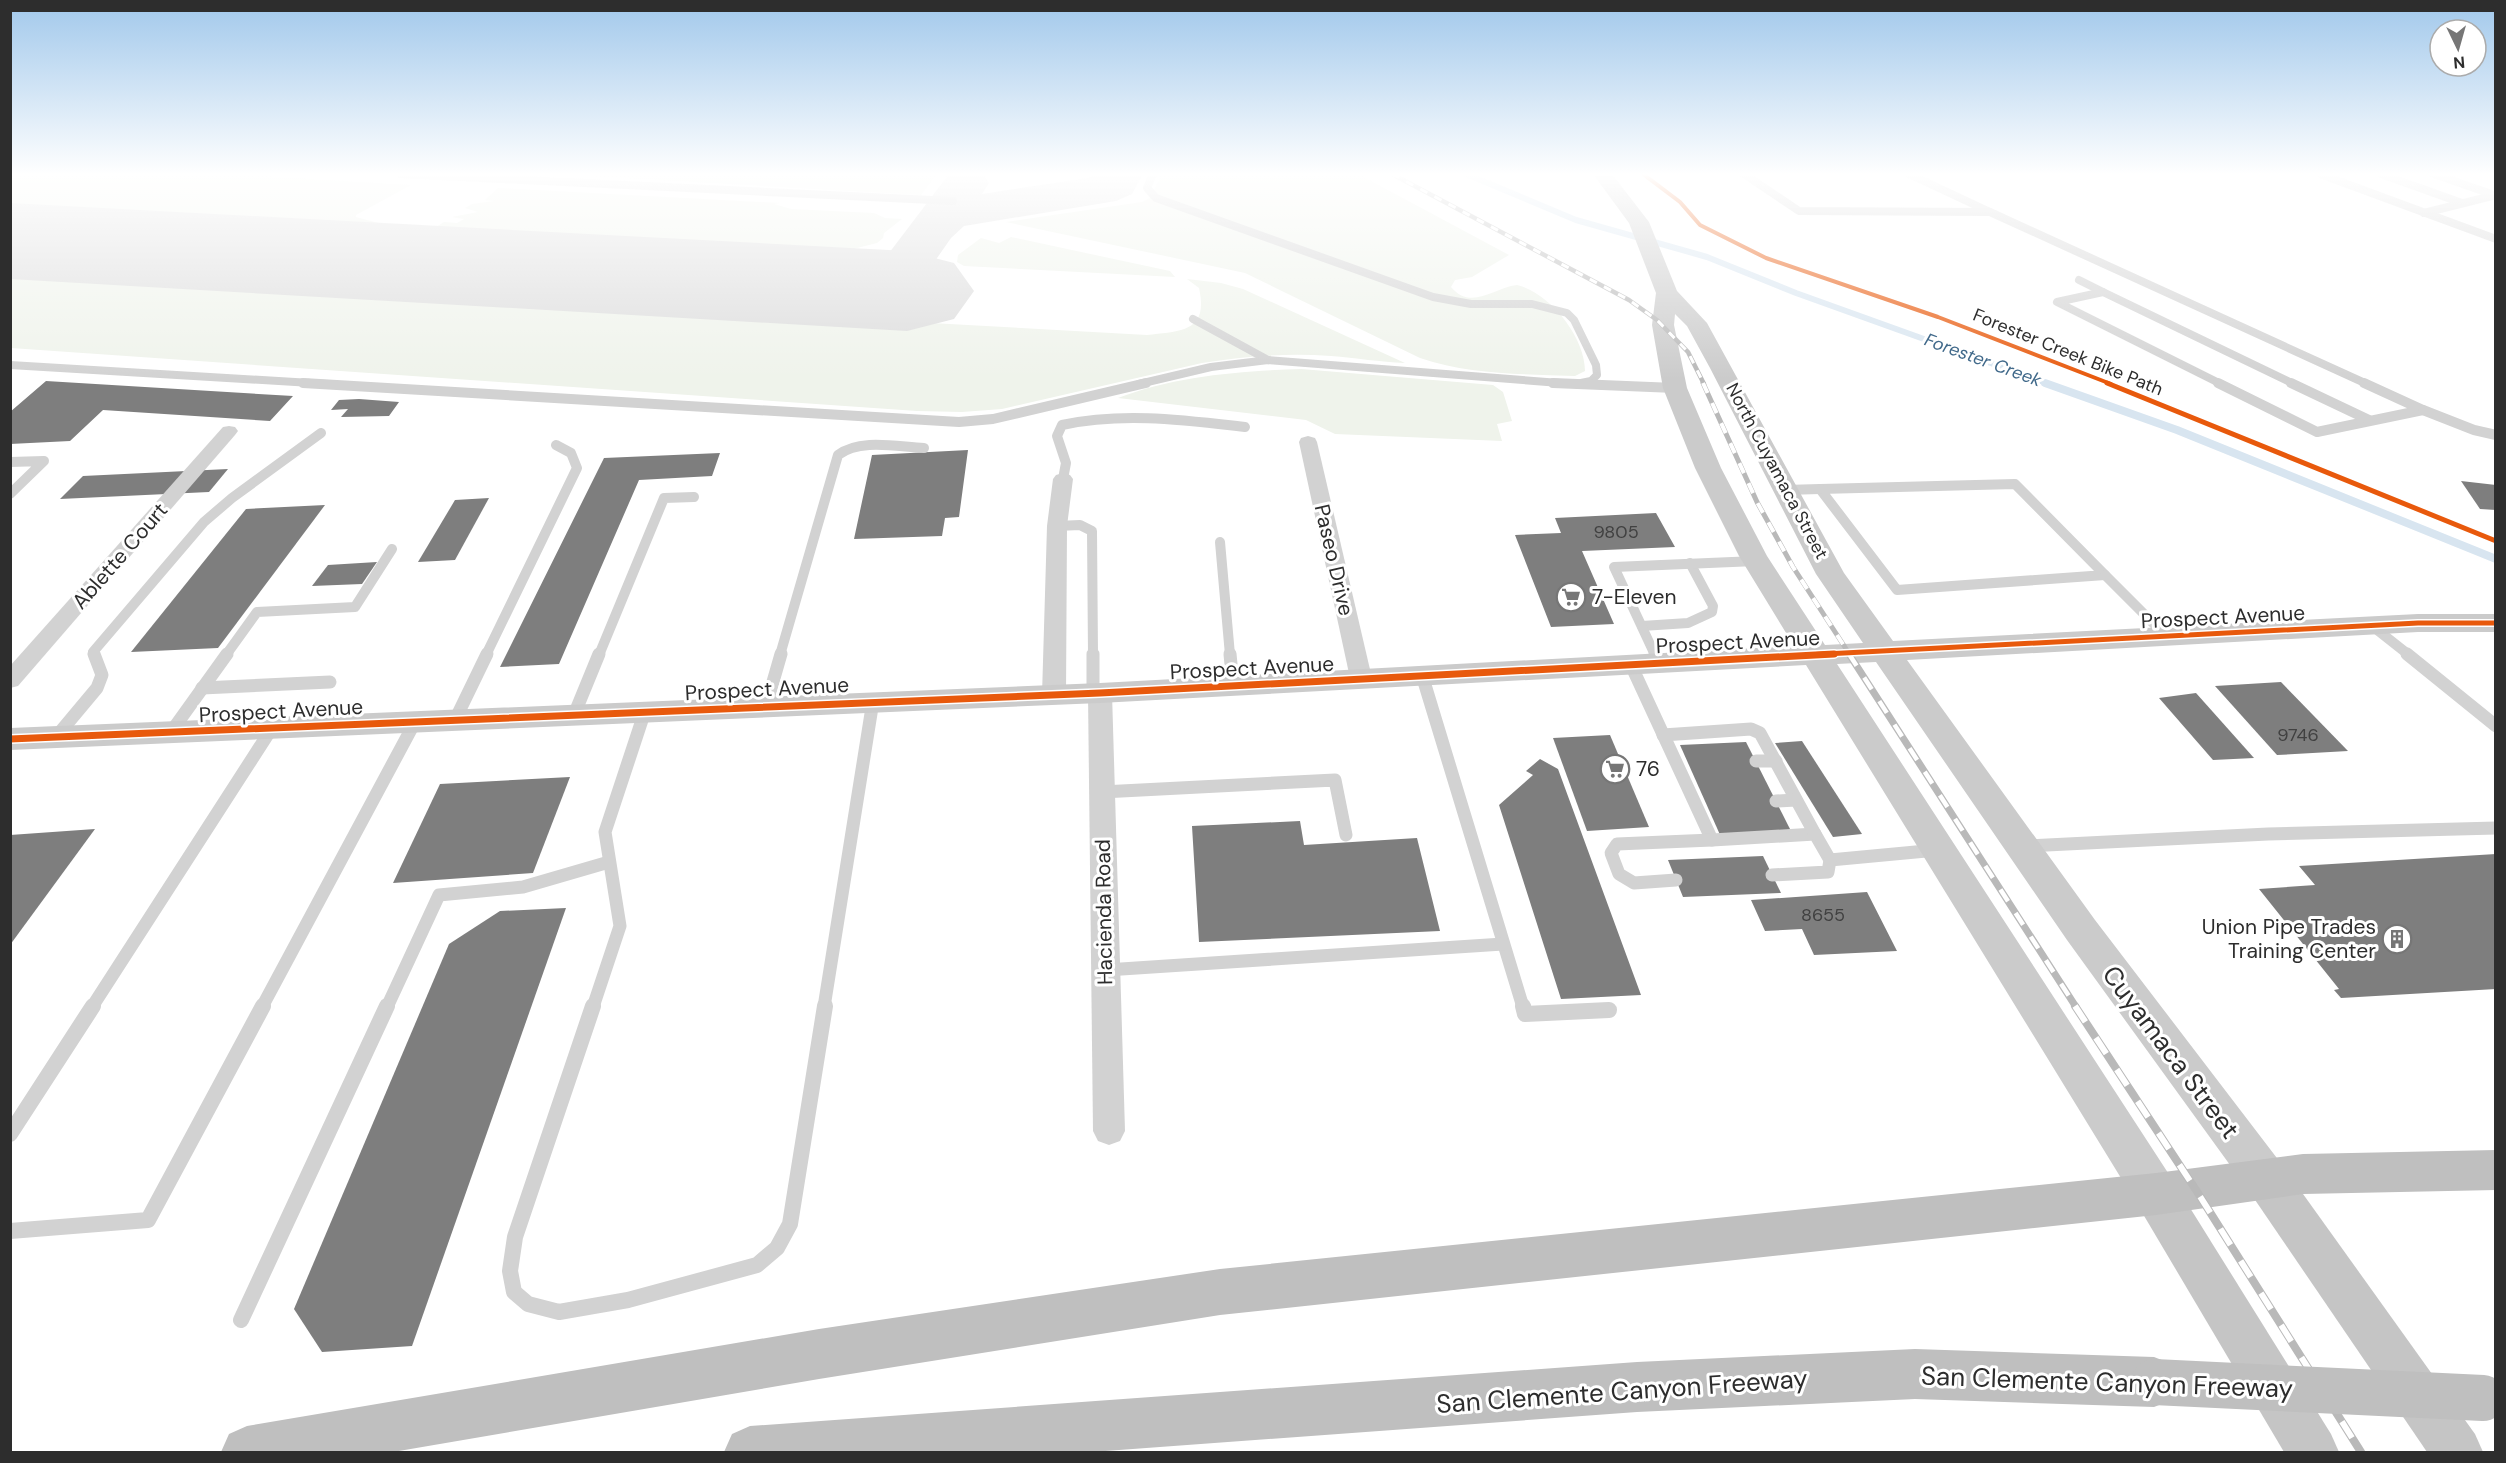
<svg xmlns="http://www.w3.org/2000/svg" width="2506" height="1463" font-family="'DM Sans',sans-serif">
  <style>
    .green { fill: #eff3eb }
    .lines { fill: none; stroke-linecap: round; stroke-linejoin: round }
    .stream-far1 { stroke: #d8e5f0; stroke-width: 6 }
    .stream { stroke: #d8e5f0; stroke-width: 8 }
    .taxiway { fill: #dcdcdc; fill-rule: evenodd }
    .runway { fill: #dcdcdc; fill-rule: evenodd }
    .building { fill: #7e7e7e }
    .lane-far3 { stroke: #d2d2d2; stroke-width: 8 }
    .lane-far2 { stroke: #d2d2d2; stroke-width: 10 }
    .lane-far1 { stroke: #d2d2d2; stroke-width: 13 }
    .lane { stroke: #d2d2d2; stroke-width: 16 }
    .street { fill: #d2d2d2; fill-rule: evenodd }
    .secondary { fill: #cbcbcb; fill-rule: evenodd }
    .primary { fill: #c5c5c5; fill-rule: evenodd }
    .highway { fill: #bfbfbf; fill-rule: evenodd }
    .rail-far3-casing { stroke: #b9b9b9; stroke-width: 4.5 }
    .rail-far2-casing { stroke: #b9b9b9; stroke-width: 5 }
    .rail-far1-casing { stroke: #b9b9b9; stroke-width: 7 }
    .rail-casing { stroke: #b9b9b9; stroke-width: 8 }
    .rail-far3 { stroke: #fff; stroke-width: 3; stroke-dasharray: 8; stroke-linecap: butt }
    .rail-far2 { stroke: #fff; stroke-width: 4; stroke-dasharray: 11; stroke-linecap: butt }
    .rail-far1 { stroke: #fff; stroke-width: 4.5; stroke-dasharray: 14; stroke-linecap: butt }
    .rail { stroke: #fff; stroke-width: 6; stroke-dasharray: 19; stroke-linecap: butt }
    .highway-bridge { stroke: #bfbfbf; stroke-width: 46 }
    .cycleway-far2-casing { stroke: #fff; stroke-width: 6 }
    .cycleway-far1-casing { stroke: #fff; stroke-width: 8 }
    .cycleway-casing { stroke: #fff; stroke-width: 10 }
    .cycleway-far2 { stroke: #e8590c; stroke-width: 4 }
    .cycleway-far1 { stroke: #e8590c; stroke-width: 5 }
    .cycleway { stroke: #e8590c; stroke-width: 7 }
    .labels { text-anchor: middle; stroke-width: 6; stroke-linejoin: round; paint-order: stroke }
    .far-street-label { font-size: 18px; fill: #2d2d2d; stroke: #fff }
    .far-water-label { font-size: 18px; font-style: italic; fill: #40698a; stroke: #fff }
    .number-label { font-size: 18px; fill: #414141 }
    .street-label { font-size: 21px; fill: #2d2d2d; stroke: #fff }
    .poi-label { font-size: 21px; fill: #2d2d2d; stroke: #fff; text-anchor: start }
    .near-street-label { font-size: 26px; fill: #2d2d2d; stroke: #fff }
  </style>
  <rect width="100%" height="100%" fill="#fff"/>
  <g class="green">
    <polygon points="11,174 229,174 411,185 356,215 356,217 382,224 383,227 377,232 11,212"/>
    <polygon points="553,174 937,174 921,195"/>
    <path d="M1162 174H1358L1509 255 1472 277 1455 280 1451 287C1471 311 1493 288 1517 285 1550 293 1585 337 1585 371L1575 376C1523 374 1470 375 1420 358L1245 273 1006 222 1142 202 1150 198Z"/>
    <polygon points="498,188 780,203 774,204 791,209 874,213 885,218 902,219 884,233 883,238 877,243 853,249 808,254 416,234 433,229 444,222 457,223 464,219 452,217 478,212 465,208 472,204 494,201 485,200"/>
    <polygon points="1011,237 1170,271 1175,277 964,266 957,262 958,255 981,238 999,243"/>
    <path d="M10 272 1147 335C1181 331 1209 332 1199 288L1187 279 1221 283 1243 289 1405 363C1380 362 1356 358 1331 356 1288 353 1245 356 1202 363L1002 409 962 412 917 411 11 348Z"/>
    <path d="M1301 369 1493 385 1503 392 1512 421 1497 424 1502 441 1335 434 1306 420 1118 398C1175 376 1240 371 1301 369Z"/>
  </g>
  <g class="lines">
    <polyline class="stream-far1" points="1466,174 1576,220 1707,257 1796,293 2049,384"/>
    <polyline class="stream" points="2045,383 2177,430 2496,559"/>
    <polygon class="taxiway" points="949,174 983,174 989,183 982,194 1088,178 1097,174 1143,174 1132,194 1116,201 964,226 951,238 907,301 888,306 869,301 861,290"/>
    <polygon class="runway" points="10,203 907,251 954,263 974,291 954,319 907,331 10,279"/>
  </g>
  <g class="building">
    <polygon points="46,381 293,396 270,421 103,410 70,441 10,444 10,412"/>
    <polygon points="359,399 399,402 389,416 341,417 348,409 331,410 339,400"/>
    <polygon points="968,450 959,517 945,518 942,536 854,539 872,455"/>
    <polygon points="720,453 712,476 639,480 559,664 500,667 604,458"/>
    <polygon points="228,469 209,492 60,499 83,476"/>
    <polygon points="2461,481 2496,485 2496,510 2480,509"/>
    <polygon points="489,498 455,560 418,562 455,500"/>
    <polygon points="325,505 218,648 131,652 246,509"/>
    <polygon points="1656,513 1675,547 1582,551 1614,624 1551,627 1515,535 1561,533 1555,518"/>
    <polygon points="377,562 362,584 312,586 328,565"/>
    <polygon points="2281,682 2348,751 2277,755 2215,686"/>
    <polygon points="2196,693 2254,758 2213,760 2159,698"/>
    <polygon points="1610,735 1649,827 1587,831 1553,738"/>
    <polygon points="1802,741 1862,834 1833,837 1775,743"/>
    <polygon points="1746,742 1792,833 1721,837 1680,745"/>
    <polygon points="1540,759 1558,769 1641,995 1561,999 1499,805 1533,775 1526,771"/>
    <polygon points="570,777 533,873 393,883 440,784"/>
    <polygon points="1300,821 1304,845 1417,838 1440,931 1199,942 1192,826"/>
    <polygon points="95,829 10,945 10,835"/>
    <polygon points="2496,854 2496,989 2341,998 2334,990 2339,989 2259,889 2315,885 2299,866"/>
    <polygon points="1763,856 1781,893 1683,897 1668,860"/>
    <polygon points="1867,892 1897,951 1814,955 1802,929 1765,931 1751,900"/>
    <polygon points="566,908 412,1346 322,1352 294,1309 449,944 500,911"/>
  </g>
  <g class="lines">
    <g class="lane-far3">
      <polyline points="400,174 953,201"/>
      <polyline points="1153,174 1147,188 1156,198 1433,297 1471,304 1532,304 1567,313 1574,320 1596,365 1597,375 1591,381 1581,383"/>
      <polyline points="1744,174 1799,211 1990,212 1909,174"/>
      <polyline points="2320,174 2496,239"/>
      <polyline points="2381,174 2462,203"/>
      <polyline points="2434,174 2494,195"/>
      <polyline points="1990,212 2367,384"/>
      <polyline points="2424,213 2496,195"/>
      <polyline points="2079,280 2103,292"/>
      <polyline points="1193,319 1268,360"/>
      <polyline points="10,365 328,384"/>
      <polyline points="1139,384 1211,367 1268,360 1573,384"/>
      <polyline points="2221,384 2057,302 2103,292 2294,384"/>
    </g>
    <g class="lane-far2">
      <polyline points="303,383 959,422 993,419 1146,383"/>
      <polyline points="1553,383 1675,388"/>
      <polyline points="2218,383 2317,432 2423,410 2364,383"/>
      <polyline points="2291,383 2369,420"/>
      <polyline points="2423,410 2474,430 2496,435"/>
      <polyline points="10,462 44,461 10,494"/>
      <path d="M1063 479 1066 463 1057 436 1062 425C1123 412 1183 420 1245 427"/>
      <polygon points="2015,484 2105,575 1897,590 1820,489"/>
      <polyline points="1785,490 1820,489"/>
      <polyline points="1057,526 1080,525 1092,531 1093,655"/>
      <polyline points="1220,542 1230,655"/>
      <polyline points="2105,575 2166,636"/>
      <polyline points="2371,625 2409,655"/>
      <polyline points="1642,626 1688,623 1712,612 1713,606 1690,563"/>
      <polyline points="94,655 93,652 204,522 232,498 321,433"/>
      <polyline points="226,655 257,612 355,607 392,549"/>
      <polyline points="486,655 577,468 571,453 556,445"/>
      <polyline points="599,655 664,498 694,497"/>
      <path d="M780 655 838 455C860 438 898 447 924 448"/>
      <polyline points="1655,655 1614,567 1756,561"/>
    </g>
    <g class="lane-far1">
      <polyline points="1093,654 1093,693"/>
      <polyline points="1230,654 1233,685"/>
      <polyline points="1655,654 1659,663"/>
      <polyline points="2407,654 2496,726"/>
      <polyline points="1631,665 1712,840 1815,834 1830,860 1937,850"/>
      <polyline points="1422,675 1523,1007"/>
      <polyline points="202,688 330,682"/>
      <polyline points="766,706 781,654"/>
      <polyline points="574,715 599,654"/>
      <polyline points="455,720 487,654"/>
      <polyline points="171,732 227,654"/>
      <polyline points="1663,735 1751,729 1760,733 1815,834"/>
      <polyline points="56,737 97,688 102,675 94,654"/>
      <polyline points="1756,761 1776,761"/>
      <polyline points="1102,792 1335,780 1346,835"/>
      <polyline points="1776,801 1796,800"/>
      <polyline points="2026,846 2268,834 2496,828"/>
      <polyline points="1772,875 1828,872 1830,860"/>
      <polyline points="1676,880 1634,883 1619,874 1611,853 1617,844 1712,840"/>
      <polyline points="1106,970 1503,944"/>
      <polyline points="92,1007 272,728"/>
      <polyline points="262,1007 415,722"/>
      <polyline points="387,1007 439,895 523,887 609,862"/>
      <polyline points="593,1007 620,926 605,832 645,711"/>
      <polyline points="824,1007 873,701"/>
    </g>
    <g class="lane">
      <polyline points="593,1006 515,1237 510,1271 514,1292 528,1304 559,1312 628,1300 757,1265 777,1248 790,1224 825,1006"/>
      <polyline points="1523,1006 1525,1014 1609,1010"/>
      <polyline points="10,1134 93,1006"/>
      <polyline points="10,1231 148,1220 263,1006"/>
      <polyline points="241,1320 387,1006"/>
    </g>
    <g class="street">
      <polygon points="229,426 235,427 238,431 235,435 18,686 10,688 10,666 223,427"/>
      <polygon points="1308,436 1315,438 1317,442 1372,678 1369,683 1361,685 1353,683 1350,678 1299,442 1301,438"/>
      <polygon points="1063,473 1070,475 1073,479 1067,526 1066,695 1062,700 1054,703 1046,700 1042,695 1047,526 1053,479 1056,475"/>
      <polygon points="1100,685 1108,688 1112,693 1125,1131 1120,1141 1109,1145 1098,1141 1093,1131 1088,693 1092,688"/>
    </g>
    <path class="secondary" d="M1593 174H1612L1649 222 1677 291 1707 323 1844 573 1893 641 2418 614H2496V632H2418L1907 660 2095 920 2283 1166 2289 1180 2283 1194 2267 1200 2251 1194 2067 940 1876 662 1837 664 2172 1179 2179 1194 2172 1209 2156 1215 2140 1209 1806 665 1100 703 10 750V728L1100 683 1794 646 1739 556 1695 468 1663 388 1652 325 1656 293 1629 223ZM1675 314 1687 326 1710 368 1816 574 1863 643 1825 645 1767 556 1721 468 1687 388 1674 325Z"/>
    <g class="primary">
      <polygon points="2267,1160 2283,1166 2475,1434 2483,1452 2427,1452 2251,1194 2245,1180 2251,1166"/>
      <polygon points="2156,1173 2172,1179 2331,1434 2339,1452 2284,1452 2140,1209 2133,1194 2140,1179"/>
    </g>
    <g class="highway">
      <polygon points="2496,1150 2496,1190 2303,1194 2156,1215 1220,1315 819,1379 393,1452 221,1452 229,1434 247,1426 819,1329 1220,1269 2156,1173 2303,1154"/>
      <polygon points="1915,1349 2154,1357 2172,1364 2179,1382 2172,1400 2154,1407 1915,1399 1637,1412 1092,1452 724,1452 732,1434 750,1426 1637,1362"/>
    </g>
    <g class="rail-far3-casing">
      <polyline id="rail-far3" points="1392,174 1629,300 1657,320 1688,352 1704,384"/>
    </g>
    <g class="rail-far2-casing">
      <polyline id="rail-far2" points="1703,383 1757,502 1793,567 1850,655"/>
    </g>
    <g class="rail-far1-casing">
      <polyline id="rail-far1" points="1849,654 2076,1007"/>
    </g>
    <g class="rail-casing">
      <polyline id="rail" points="2075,1006 2196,1190 2361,1452"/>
    </g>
    <use href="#rail-far3" class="rail-far3"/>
    <use href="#rail-far2" class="rail-far2"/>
    <use href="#rail-far1" class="rail-far1"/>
    <use href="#rail" class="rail"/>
    <polyline class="highway-bridge" points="2154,1382 2483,1398"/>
    <g class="cycleway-far2-casing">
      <polyline id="cycleway-far2" points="1643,174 1680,202 1700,225 1766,258 1938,317 2111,384"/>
    </g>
    <g class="cycleway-far1-casing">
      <g id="cycleway-far1">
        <polyline points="2107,383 2496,541"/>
        <polyline points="1806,655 2418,623 2496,623"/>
      </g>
    </g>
    <g class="cycleway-casing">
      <polyline id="cycleway" points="10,739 1100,693 1834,654"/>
    </g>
    <use href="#cycleway-far2" class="cycleway-far2"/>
    <use href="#cycleway-far1" class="cycleway-far1"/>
    <use href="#cycleway" class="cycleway"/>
  </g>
  <linearGradient id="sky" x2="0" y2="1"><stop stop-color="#a1c8eb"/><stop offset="0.46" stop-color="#fff"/><stop offset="1" stop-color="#fff" stop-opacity="0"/></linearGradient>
  <rect width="2506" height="379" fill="url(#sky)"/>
  <defs>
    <g id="supermarket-ring" transform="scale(1.5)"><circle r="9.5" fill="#fff" stroke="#767676" stroke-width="1.5"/><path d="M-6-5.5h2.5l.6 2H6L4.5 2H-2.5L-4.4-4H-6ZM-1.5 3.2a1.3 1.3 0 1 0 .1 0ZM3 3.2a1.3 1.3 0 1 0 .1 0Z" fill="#767676"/></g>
    <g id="building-ring" transform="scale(1.5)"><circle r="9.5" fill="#fff" stroke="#767676" stroke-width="1.5"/><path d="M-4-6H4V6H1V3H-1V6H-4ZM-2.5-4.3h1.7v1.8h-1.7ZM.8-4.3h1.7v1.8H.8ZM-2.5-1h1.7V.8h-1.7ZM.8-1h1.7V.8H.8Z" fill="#767676"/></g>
  </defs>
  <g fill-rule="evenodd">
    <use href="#supermarket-ring" x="1571" y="597"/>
    <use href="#supermarket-ring" x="1615" y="769"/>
    <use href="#building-ring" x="2397" y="939"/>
  </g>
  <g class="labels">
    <g class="far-street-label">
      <text transform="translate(2068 352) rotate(22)" y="6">Forester Creek Bike Path</text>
      <text transform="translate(1777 471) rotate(62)" y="6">North Cuyamaca Street</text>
    </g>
    <g class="far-water-label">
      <text transform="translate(1983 360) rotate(20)" y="6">Forester Creek</text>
    </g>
    <g class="number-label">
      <text x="1616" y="538">9805</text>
      <text x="2298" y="741">9746</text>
      <text x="1823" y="921">8655</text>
    </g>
    <g class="street-label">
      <text transform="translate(120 556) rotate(-49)" y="7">Ablette Court</text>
      <text transform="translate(1334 560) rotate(77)" y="7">Paseo Drive</text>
      <text transform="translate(2223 617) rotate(-3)" y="7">Prospect Avenue</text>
      <text transform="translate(1738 642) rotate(-3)" y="7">Prospect Avenue</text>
      <text transform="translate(1252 668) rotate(-3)" y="7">Prospect Avenue</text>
      <text transform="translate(767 689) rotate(-3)" y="7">Prospect Avenue</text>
      <text transform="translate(281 711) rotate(-3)" y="7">Prospect Avenue</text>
      <text transform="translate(1104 912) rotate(-91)" y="7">Hacienda Road</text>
    </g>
    <g class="poi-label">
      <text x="1592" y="604">7-Eleven</text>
      <text x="1636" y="776">76</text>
      <text x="2376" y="934" text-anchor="end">Union Pipe Trades<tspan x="2376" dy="24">Training Center</tspan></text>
    </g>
    <g class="near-street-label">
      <text transform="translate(2171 1052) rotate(53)" y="9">Cuyamaca Street</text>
      <text transform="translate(2107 1382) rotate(2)" y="9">San Clemente Canyon Freeway</text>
      <text transform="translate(1622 1391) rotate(-4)" y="9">San Clemente Canyon Freeway</text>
    </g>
  </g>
  <rect width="2506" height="1463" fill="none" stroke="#2d2d2d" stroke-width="24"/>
  <g transform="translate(2458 48) rotate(175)"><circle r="28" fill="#ffffff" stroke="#ababab" stroke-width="1.5"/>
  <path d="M0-4.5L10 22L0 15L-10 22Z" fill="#767676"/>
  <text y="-9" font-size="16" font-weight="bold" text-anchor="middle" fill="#2d2d2d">N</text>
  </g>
</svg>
